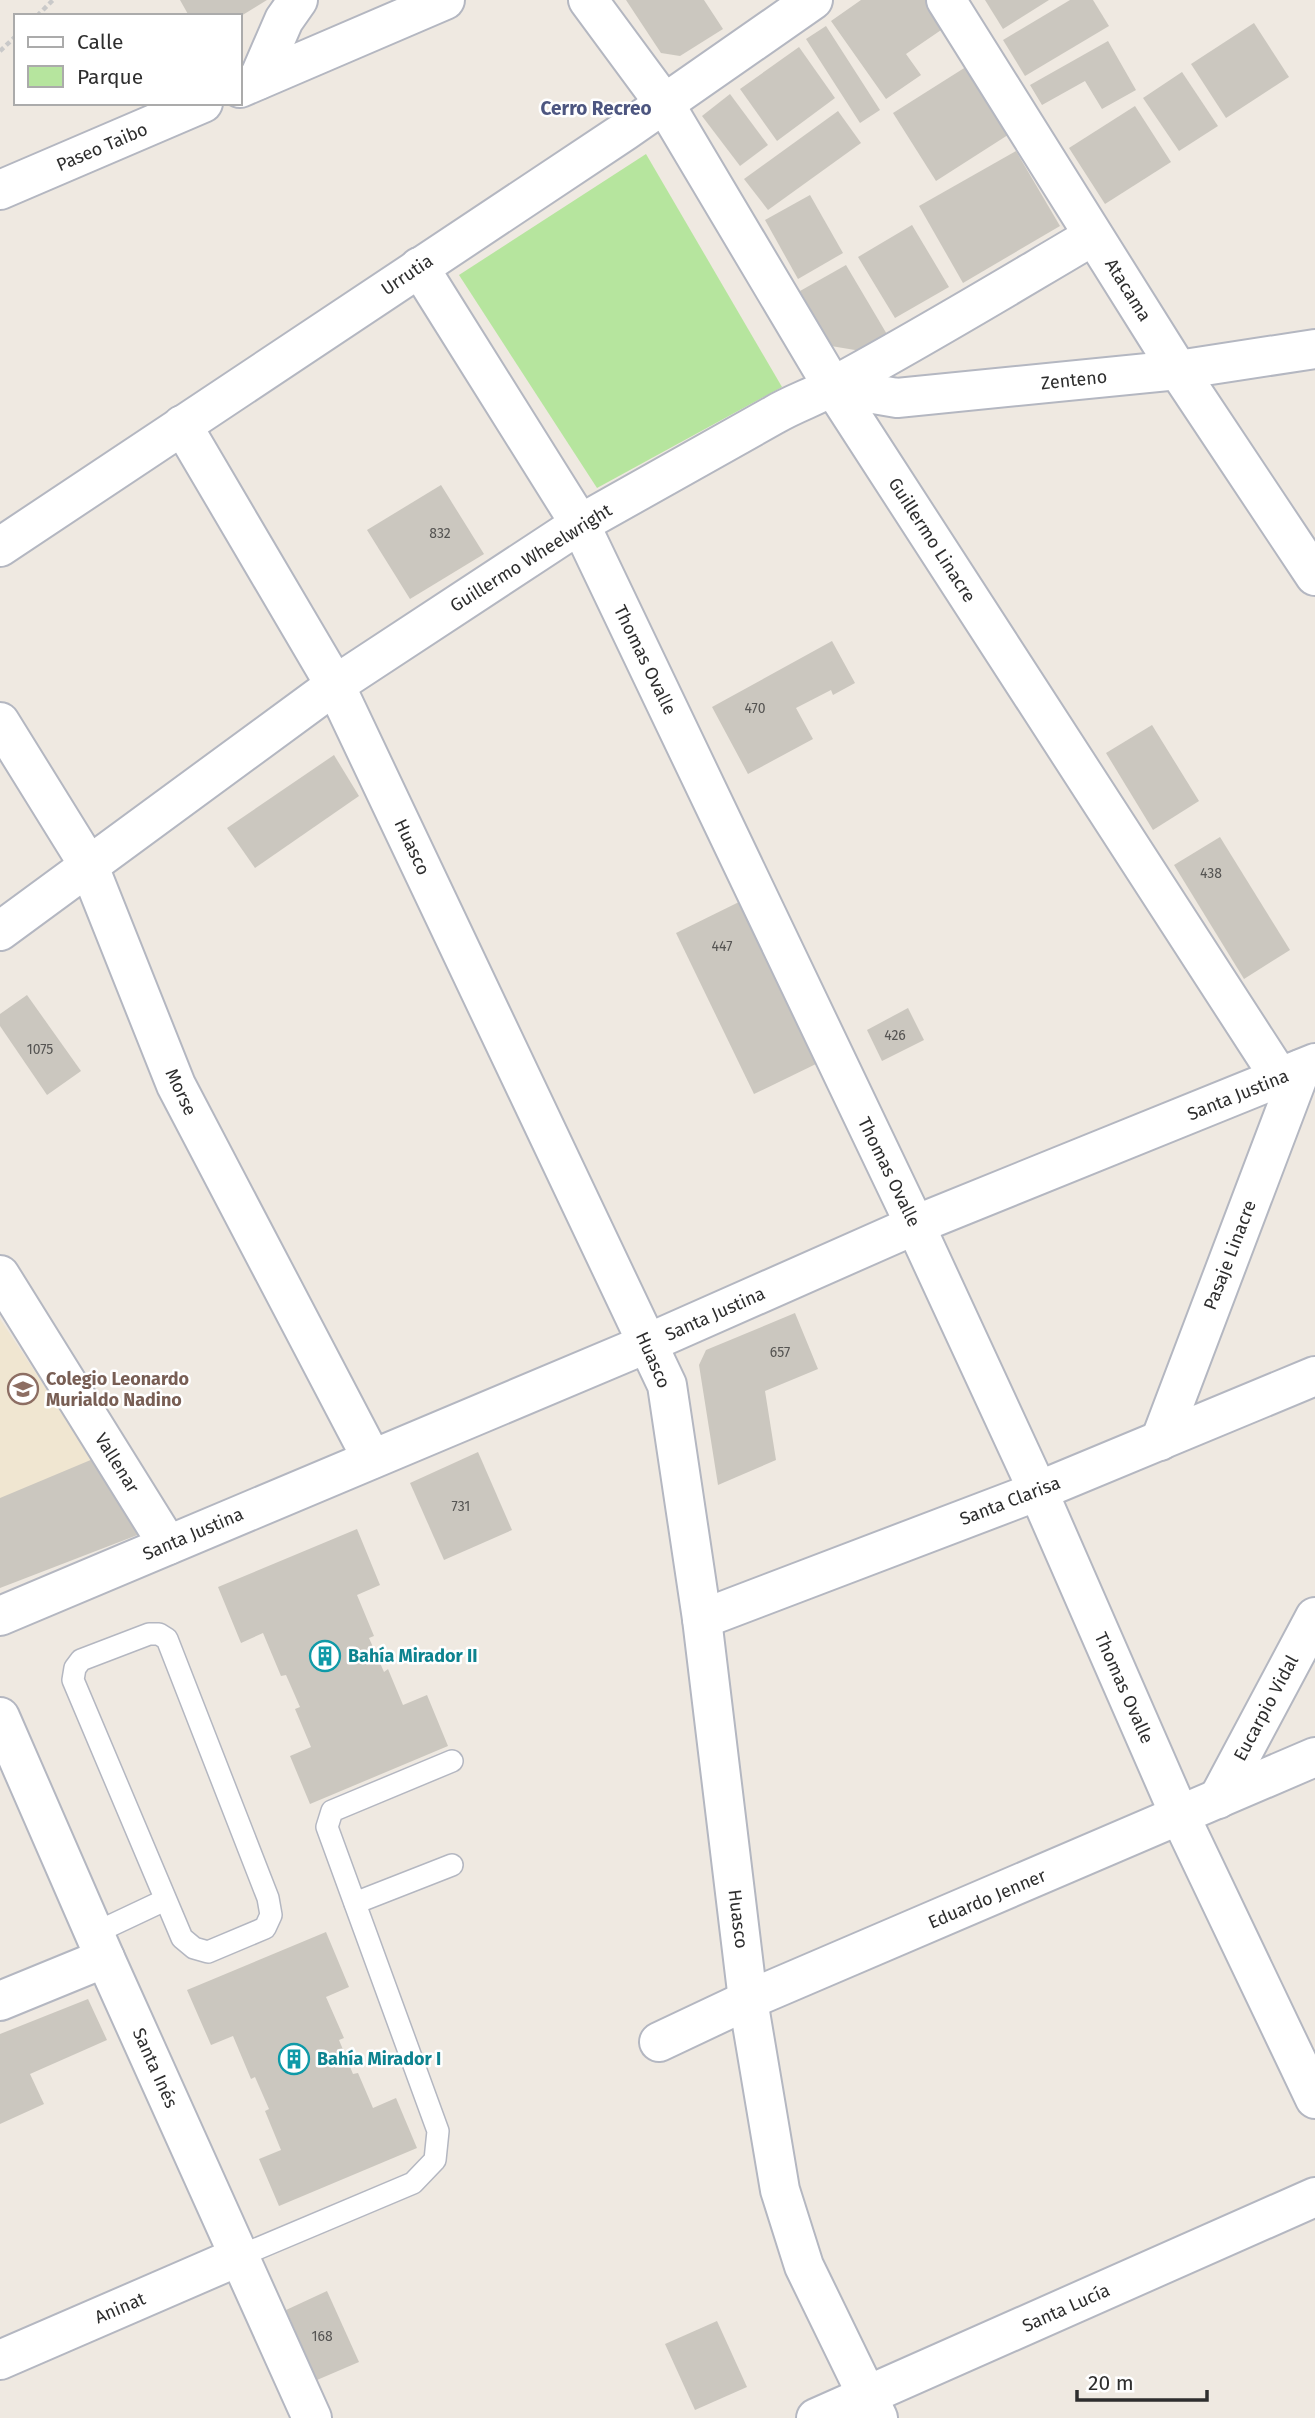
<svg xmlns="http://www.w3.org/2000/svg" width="1315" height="2418" font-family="'Fira Sans',sans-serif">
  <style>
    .education { fill: #f0e6d1 }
    .green { fill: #b6e59e }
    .building { fill: #cbc7bf }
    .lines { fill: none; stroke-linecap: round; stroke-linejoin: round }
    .lane-casing { stroke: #b4b7c1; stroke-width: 24 }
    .street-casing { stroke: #b4b7c1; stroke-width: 42 }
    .secondary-casing { stroke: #b4b7c1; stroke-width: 42 }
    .path { stroke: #c9c9c9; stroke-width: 4.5; stroke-dasharray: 5 3.5; stroke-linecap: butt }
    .lane { stroke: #fff; stroke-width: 21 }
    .street { stroke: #fff; stroke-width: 38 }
    .secondary { stroke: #fff; stroke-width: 38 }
    .labels { text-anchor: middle; stroke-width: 5; stroke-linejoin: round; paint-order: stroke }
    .number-label { font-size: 14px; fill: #555452 }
    .street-label { font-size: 18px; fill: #2e2e2e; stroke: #fff }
    .education-label { font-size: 18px; font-weight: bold; fill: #785e54; stroke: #fff; text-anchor: start }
    .culture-label { font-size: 18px; font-weight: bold; fill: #0d838f; stroke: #fff; text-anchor: start }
    .neighbourhood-label { font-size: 19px; font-weight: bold; fill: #4d5680; stroke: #fff }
  </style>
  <rect width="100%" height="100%" fill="#efe9e1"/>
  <polygon class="education" points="0,1319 93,1459 0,1588"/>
  <polygon class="green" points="646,154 782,387 597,488 459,275"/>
  <g class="building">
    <polygon points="180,0 267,0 241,16 189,16"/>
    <polygon points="626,0 704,0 723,29 680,56 661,53"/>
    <polygon points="861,0 929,0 947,26 906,54 921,75 886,99 831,21"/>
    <polygon points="985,0 1049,0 1003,29"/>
    <polygon points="1070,0 1093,0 1109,26 1025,76 1003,40"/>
    <polygon points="1254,23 1289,77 1226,118 1191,64"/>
    <polygon points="826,26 880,110 860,123 806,39"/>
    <polygon points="1108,41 1136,90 1102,109 1085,81 1042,105 1030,85"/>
    <polygon points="799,47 835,98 777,141 740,89"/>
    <polygon points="969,65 1011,133 936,181 893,113"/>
    <polygon points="1182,72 1218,126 1179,151 1143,98"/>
    <polygon points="730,94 768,145 740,166 702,116"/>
    <polygon points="1135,106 1171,162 1105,204 1069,148"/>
    <polygon points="838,111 861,143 768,210 744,179"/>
    <polygon points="1016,151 1060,226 963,283 919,206"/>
    <polygon points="810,195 843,253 798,279 765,220"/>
    <polygon points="912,225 949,287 895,318 858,257"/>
    <polygon points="846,265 888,336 861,351 831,346 800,291"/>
    <polygon points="441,485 484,554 410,599 367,530"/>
    <polygon points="832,641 855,683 833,695 831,690 796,708 813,739 748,774 712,707"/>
    <polygon points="1152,725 1199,801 1153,830 1106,753"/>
    <polygon points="334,755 359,796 255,868 227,828"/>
    <polygon points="1220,837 1290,950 1244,979 1174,865"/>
    <polygon points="739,902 818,1063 754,1094 676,933"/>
    <polygon points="27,995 81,1071 47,1095 0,1026 0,1014"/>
    <polygon points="908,1008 924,1040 882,1061 867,1030"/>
    <polygon points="795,1313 818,1369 765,1391 776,1460 718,1485 699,1365 706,1350"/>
    <polygon points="478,1452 512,1530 444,1560 410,1483"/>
    <polygon points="93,1459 140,1534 0,1588 0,1498"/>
    <polygon points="357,1529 380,1585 357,1595 374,1636 369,1638 384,1672 388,1669 403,1705 427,1695 448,1746 310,1804 290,1756 311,1747 295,1709 300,1707 286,1675 281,1676 263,1633 241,1643 218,1587"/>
    <polygon points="326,1932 349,1987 326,1997 344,2038 339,2040 353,2074 358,2073 373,2108 396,2098 417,2148 279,2206 259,2159 281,2150 265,2111 269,2109 255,2077 251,2079 233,2036 211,2045 187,1990"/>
    <polygon points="88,1999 107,2040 30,2074 44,2104 0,2124 0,2034"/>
    <polygon points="327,2291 359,2362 317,2380 286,2310"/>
    <polygon points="717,2321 747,2387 695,2410 665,2344"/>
  </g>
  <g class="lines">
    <g class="lane-casing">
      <g id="lane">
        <polygon points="149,1634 159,1634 167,1639 268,1898 271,1915 265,1928 208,1952 194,1948 182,1938 73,1680 75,1668 81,1660"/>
        <polyline points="355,1903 452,1865"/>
        <polyline points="95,1933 165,1900"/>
        <polyline points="240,2256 413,2183 435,2160 438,2131 327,1827 332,1811 452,1761"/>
      </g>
    </g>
    <g class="street-casing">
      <g id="street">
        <polyline points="588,0 664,103 833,387 1280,1078"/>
        <polyline points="946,0 1178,370 1315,576"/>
        <polyline points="258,80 284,20 298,0"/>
        <polyline points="240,88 445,0"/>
        <polyline points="0,190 203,103"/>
        <polyline points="419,267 580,524 915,1225 1038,1491 1180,1816 1315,2099"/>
        <polyline points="833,387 897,398 1178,370 1315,349"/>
        <polyline points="182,425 335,685 667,1385 702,1619 748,2000 780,2190 804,2266 878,2418"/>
        <polyline points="0,547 625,131 813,0"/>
        <polyline points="0,722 88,864 176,1085 372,1459"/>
        <path d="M0 931 335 685 580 524 774 415C794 403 817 396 837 384 924 337 1008 286 1093 236"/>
        <polyline points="0,1275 168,1545"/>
        <polyline points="1160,1441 1301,1069"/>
        <polyline points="0,1616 646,1344 915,1225 1315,1063"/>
        <polyline points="702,1619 1038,1491 1315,1376"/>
        <polyline points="1218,1799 1315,1617"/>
        <polyline points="0,2001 105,1958"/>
        <polyline points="659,2042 748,2000 1315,1757"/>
        <polyline points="0,2360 240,2256"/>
        <polyline points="816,2418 1315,2197"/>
      </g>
    </g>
    <g class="secondary-casing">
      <polyline id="secondary" points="0,1717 105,1958 312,2418"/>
    </g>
    <g class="path">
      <polyline points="37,16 53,0"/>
      <polyline points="0,51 16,36"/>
    </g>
    <use href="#lane" class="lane"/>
    <use href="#street" class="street"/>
    <use href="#secondary" class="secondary"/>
  </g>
  <defs>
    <g id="school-ring" transform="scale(1.575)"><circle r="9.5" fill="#fff" stroke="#8d6e63" stroke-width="1.5"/><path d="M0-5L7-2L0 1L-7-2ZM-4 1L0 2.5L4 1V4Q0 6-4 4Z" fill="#8d6e63"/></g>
    <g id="building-ring" transform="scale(1.575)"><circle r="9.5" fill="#fff" stroke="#0f9aa8" stroke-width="1.5"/><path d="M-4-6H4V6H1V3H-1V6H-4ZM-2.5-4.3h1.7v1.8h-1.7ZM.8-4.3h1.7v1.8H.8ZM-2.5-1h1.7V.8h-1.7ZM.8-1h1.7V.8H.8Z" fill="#0f9aa8"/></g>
  </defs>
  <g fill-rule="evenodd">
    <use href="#school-ring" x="23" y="1389"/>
    <use href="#building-ring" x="325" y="1656"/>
    <use href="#building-ring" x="294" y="2059"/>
  </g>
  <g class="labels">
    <g class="number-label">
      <text x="440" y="538">832</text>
      <text x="755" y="713">470</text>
      <text x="1211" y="878">438</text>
      <text x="722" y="951">447</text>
      <text x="895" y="1040">426</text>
      <text x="40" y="1054">1075</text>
      <text x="780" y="1357">657</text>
      <text x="461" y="1511">731</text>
      <text x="322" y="2341">168</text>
    </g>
    <g class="street-label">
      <text transform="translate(102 147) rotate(-23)" y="6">Paseo Taibo</text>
      <text transform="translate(407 275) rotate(-34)" y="6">Urrutia</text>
      <text transform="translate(1128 290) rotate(58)" y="6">Atacama</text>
      <text transform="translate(1074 380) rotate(-6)" y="6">Zenteno</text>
      <text transform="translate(932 540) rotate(57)" y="6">Guillermo Linacre</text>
      <text transform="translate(531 558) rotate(-32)" y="6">Guillermo Wheelwright</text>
      <text transform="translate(645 660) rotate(64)" y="6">Thomas Ovalle</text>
      <text transform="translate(412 847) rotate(65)" y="6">Huasco</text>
      <text transform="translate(181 1092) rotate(65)" y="6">Morse</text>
      <text transform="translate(1238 1095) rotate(-22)" y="6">Santa Justina</text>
      <text transform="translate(889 1172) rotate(64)" y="6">Thomas Ovalle</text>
      <text transform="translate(1230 1255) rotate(-69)" y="6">Pasaje Linacre</text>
      <text transform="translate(715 1314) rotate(-24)" y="6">Santa Justina</text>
      <text transform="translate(653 1360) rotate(66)" y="6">Huasco</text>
      <text transform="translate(117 1463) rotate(58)" y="6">Vallenar</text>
      <text transform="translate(1010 1501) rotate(-21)" y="6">Santa Clarisa</text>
      <text transform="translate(193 1534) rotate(-23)" y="6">Santa Justina</text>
      <text transform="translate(1124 1688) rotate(66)" y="6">Thomas Ovalle</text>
      <text transform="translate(1266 1708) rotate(-62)" y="6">Eucarpio Vidal</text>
      <text transform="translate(987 1899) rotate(-23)" y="6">Eduardo Jenner</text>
      <text transform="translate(738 1919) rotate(83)" y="6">Huasco</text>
      <text transform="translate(155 2068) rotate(66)" y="6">Santa Inés</text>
      <text transform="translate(120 2308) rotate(-23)" y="6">Aninat</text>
      <text transform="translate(1066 2308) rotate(-24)" y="6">Santa Lucía</text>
    </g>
    <g class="education-label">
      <text x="46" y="1385">Colegio Leonardo<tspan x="46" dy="21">Murialdo Nadino</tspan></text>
    </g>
    <g class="culture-label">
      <text x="348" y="1662">Bahía Mirador II</text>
      <text x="317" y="2065">Bahía Mirador I</text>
    </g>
    <g class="neighbourhood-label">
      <text x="596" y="115">Cerro Recreo</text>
    </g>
  </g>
  <rect x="14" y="14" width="228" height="91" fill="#ffffff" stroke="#ababab" stroke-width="2"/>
  <rect x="28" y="37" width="35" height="10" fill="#ffffff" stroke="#ababab" stroke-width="2"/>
  <text x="77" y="49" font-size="21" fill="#2e2e2e">Calle</text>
  <rect x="28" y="66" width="35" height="21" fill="#b6e59e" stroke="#ababab" stroke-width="2"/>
  <text x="77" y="84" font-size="21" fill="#2e2e2e">Parque</text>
  <path d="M1077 2390v10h130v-10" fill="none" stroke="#2e2e2e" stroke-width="3.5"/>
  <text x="1088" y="2390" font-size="21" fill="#2e2e2e" stroke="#ffffff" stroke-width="5" paint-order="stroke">20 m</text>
</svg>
